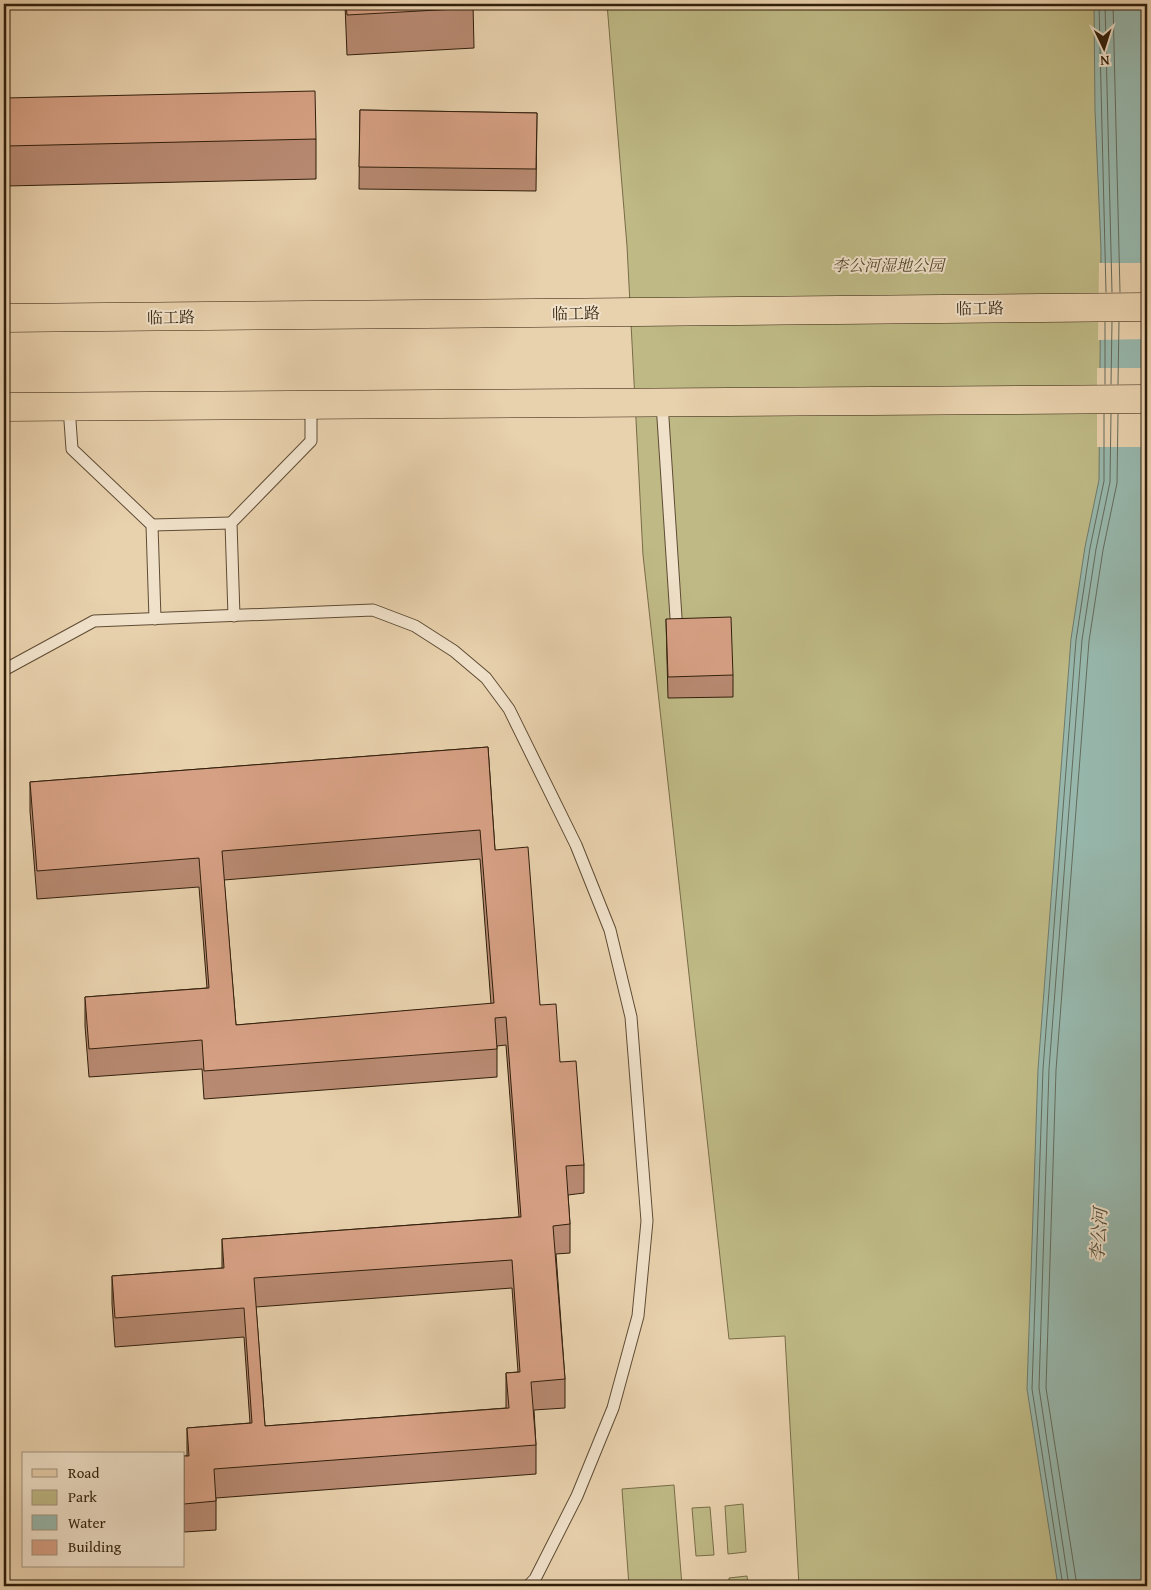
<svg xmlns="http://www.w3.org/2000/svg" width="1151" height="1590" font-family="'Gentium Book Plus','Noto Serif SC',serif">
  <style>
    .green { fill: #beb985; stroke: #786c48 }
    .water { fill: #97b7ac; stroke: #6e7a6c }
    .pier { fill: #e8d1ad }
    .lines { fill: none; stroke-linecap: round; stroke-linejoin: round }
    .shore { stroke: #646b5c; stroke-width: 1 }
    .lane-casing { stroke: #5f4c34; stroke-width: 13 }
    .primary-casing { stroke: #311f0b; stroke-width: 29 }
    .lane { stroke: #f0e1ca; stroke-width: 11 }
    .primary { stroke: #e8d1ad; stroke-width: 28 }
    .wall { fill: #b88a72; stroke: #311f0b; fill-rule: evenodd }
    .building { fill: #d6a084; stroke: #311f0b; fill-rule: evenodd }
    .labels { text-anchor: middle; stroke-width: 4; stroke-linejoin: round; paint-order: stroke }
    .park-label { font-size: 16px; font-style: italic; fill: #54462a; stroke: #f0e1ca }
    .street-label { font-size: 16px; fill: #311f0b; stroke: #f0e1ca }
    .water-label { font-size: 18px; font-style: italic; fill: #504d3b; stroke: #f0e1ca }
  </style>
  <rect width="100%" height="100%" fill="#e8d1ad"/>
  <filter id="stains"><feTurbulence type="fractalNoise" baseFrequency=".004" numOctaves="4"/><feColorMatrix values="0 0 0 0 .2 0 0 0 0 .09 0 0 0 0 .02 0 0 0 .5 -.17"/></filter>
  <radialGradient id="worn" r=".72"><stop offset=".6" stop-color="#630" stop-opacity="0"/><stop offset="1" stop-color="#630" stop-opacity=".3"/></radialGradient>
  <g class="green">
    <polygon points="607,4 1147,4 1147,1586 799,1586 785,1336 729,1339 643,555 627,246"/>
    <polygon points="674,1485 682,1586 629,1586 622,1489"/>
    <polygon points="743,1504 746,1552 728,1554 725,1506"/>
    <polygon points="710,1507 714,1555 696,1556 692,1508"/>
    <polygon points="747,1576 748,1586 729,1586 729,1578"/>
  </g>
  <polygon class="water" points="1094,4 1147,4 1147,1408 1145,1427 1147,1453 1147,1586 1058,1586 1027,1389 1038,1069 1071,639 1085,547 1099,480 1101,249 1095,110"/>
  <g class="pier">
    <polygon points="1099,263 1147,263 1147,339 1098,340"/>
    <rect x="1097" y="368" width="50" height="79"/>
  </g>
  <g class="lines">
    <g class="shore">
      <polyline points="1099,4 1106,292"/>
      <polyline points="1105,4 1112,292"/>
      <polyline points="1113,4 1120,292"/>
      <polyline points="1105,384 1105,322"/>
      <polyline points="1111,384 1112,322"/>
      <polyline points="1118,384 1119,322"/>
      <polyline points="1063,1586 1032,1389 1043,1069 1076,640 1090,548 1104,481 1104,414"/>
      <polyline points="1069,1586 1039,1388 1049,1069 1082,640 1096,549 1110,482 1111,414"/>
      <polyline points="1077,1586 1046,1388 1056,1070 1089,641 1103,550 1117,483 1118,414"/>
    </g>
    <g class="lane-casing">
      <g id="lane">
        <polyline points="662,403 677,633"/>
        <polyline points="69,407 72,449 152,525 155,619"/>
        <polyline points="152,525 231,523"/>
        <polyline points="234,616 231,523 311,441 311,405"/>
        <polyline points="4,670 94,621 373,610 415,626 454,651 486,678 509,709 576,845 610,930 631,1017 647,1221 638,1316 613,1408 577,1496 535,1579 528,1586"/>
      </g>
    </g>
    <g class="primary-casing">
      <g id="primary">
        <polyline points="4,318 1147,307"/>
        <polyline points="4,407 1147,399"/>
      </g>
    </g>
    <use href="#lane" class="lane"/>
    <use href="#primary" class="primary"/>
  </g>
  <g class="wall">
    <polygon points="54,4 97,4 54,5"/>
    <polygon points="345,4 473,4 474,48 347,55"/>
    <polygon points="5,98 316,139 316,179 6,186"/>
    <polygon points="360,110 537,113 536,191 359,189"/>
    <polygon points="666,619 733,675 733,697 668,698"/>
    <path d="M488 747 495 850 540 1005 560 1062 584 1165V1193L568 1195 570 1224V1253L556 1254 565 1379V1408L534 1410 536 1445V1474L216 1498V1530L184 1532V1456H187V1428L250 1423 244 1337 115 1347 112 1304V1276L222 1268V1239L519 1217 506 1045 497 1046V1077L204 1099 202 1069 89 1077 85 1026V997L207 988 199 887 37 899 30 811V782ZM480 859 491 1004 236 1025 224 880ZM512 1288 518 1372 506 1373V1408L265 1426 256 1307Z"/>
  </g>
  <g class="building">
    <polygon points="346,4 473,4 474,8 347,15"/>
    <polygon points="315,91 316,139 6,146 5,98"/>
    <polygon points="360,110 537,113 536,169 359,167"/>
    <polygon points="731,617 733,675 668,677 666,619"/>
    <path d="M488 747 495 850 528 847 540 1005 556 1004 560 1062 576 1061 584 1165 566 1166 570 1224 553 1226 565 1379 531 1382 536 1445 214 1469 216 1501 184 1504V1456H189L187 1428 252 1423 244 1308 115 1318 112 1276 224 1268 222 1239 521 1217 506 1017 495 1018 497 1049 204 1071 202 1040 89 1049 85 997 209 988 199 858 37 871 30 782ZM480 830 494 1003 236 1025 222 851ZM512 1260 520 1372 506 1373 509 1408 265 1426 254 1278Z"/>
  </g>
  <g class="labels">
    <g class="park-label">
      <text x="888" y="271">李公河湿地公园</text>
    </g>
    <g class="street-label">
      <text transform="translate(980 308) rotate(-1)" y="6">临工路</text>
      <text transform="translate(576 313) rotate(-1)" y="6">临工路</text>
      <text transform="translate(171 317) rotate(-1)" y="6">临工路</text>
    </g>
    <g class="water-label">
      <text transform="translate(1099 1235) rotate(-86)" y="6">李公河</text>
    </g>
  </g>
  <rect width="1151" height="1590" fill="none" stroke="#e8d1ad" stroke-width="20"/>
  <rect x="5" y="5" width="1141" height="1580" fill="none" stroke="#311f0b" stroke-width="2.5"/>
  <rect x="10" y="10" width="1131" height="1570" fill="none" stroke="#311f0b"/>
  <rect x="22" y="1452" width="162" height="115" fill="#f0e1ca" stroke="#a4937e"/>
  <rect x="32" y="1469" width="25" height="8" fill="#e8d1ad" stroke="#a4937e"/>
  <text x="68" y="1478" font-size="15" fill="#311f0b">Road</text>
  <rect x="32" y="1490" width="25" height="15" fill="#beb985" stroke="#a4937e"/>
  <text x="68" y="1502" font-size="15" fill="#311f0b">Park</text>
  <rect x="32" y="1515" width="25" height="15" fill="#97b7ac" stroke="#a4937e"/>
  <text x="68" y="1528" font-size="15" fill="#311f0b">Water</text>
  <rect x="32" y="1540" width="25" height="15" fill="#d6a084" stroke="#a4937e"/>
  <text x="68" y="1552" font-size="15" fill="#311f0b">Building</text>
  <g transform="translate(1104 48) rotate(176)" stroke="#f0e1ca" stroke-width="4" paint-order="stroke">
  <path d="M0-4L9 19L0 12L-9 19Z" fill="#311f0b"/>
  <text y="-8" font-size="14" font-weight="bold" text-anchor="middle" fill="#311f0b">N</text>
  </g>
  <rect width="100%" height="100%" filter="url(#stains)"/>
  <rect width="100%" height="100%" fill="url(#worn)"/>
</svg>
